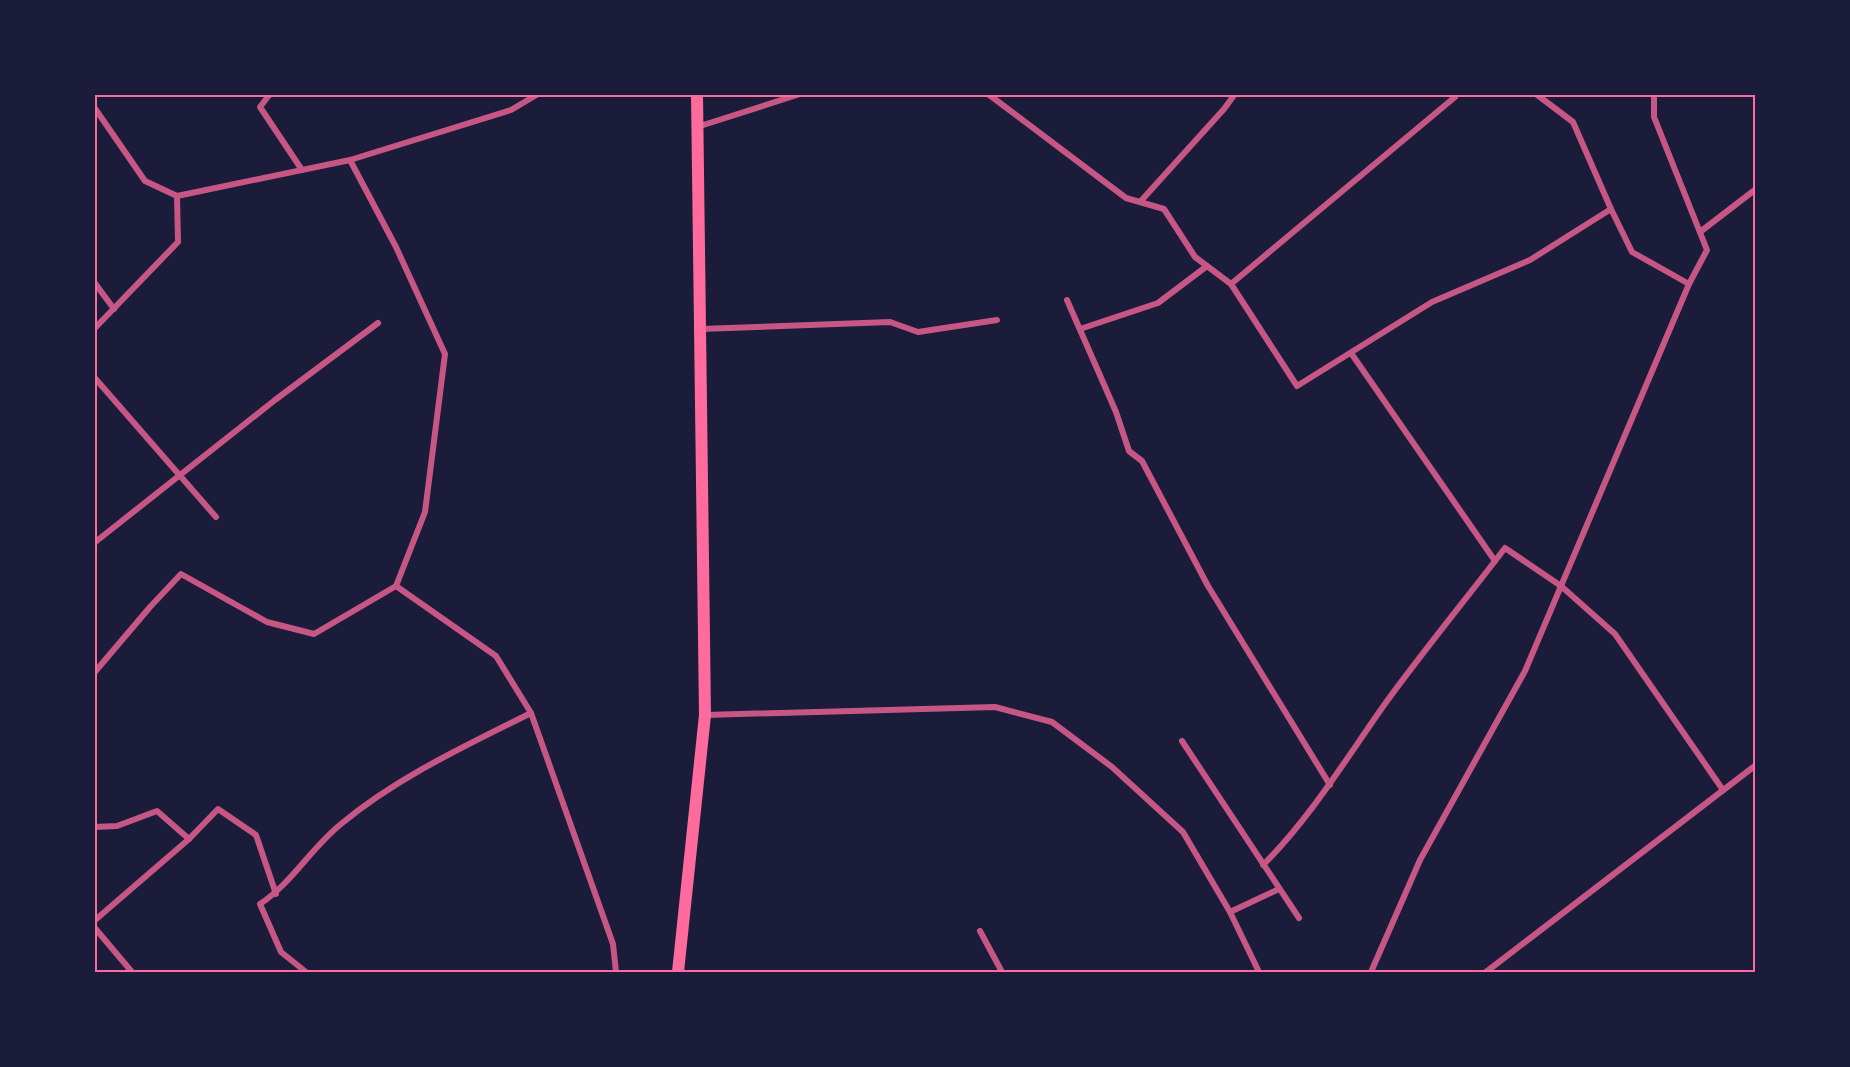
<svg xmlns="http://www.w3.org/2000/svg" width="1850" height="1067" font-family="Signika,sans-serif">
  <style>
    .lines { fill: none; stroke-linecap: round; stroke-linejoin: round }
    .minor { stroke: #c65784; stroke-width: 6 }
    .secondary { stroke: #ff6b9d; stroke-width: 12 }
    .neatline { fill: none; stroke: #ff6b9d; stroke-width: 2 }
  </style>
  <rect width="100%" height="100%" fill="#1b1b3a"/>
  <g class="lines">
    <g class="minor">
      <polyline points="270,94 260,107 302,170"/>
      <polyline points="988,94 1126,198 1164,209 1195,257 1231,284 1297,386 1432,302 1530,260 1611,209"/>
      <polyline points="1536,94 1573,122 1611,209 1632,252 1689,284"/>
      <polyline points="94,107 145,181 177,196 350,160 511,110 538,94"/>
      <polyline points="697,127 800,94"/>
      <polyline points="1140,202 1224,109 1235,94"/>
      <polyline points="1700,232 1756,189"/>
      <polyline points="94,282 114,309"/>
      <polyline points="1231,284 1455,97 1453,94"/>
      <polyline points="1067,300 1116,412 1129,451 1142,461 1208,586 1330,785"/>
      <polyline points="94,329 178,242 177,196"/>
      <polyline points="700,329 890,322 918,332 997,320"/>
      <polyline points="1080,329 1158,303 1207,266"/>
      <polyline points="1351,353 1495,561"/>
      <polyline points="94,377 216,517"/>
      <polyline points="94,543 275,400 378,323"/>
      <polyline points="396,586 496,656 531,713 613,944 616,972"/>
      <polyline points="94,673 150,607 181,574 267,622 314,634 396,586 425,512 445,354 396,247 350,160"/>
      <polyline points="705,715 995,707 1052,722 1112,767 1183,832 1230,912 1259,972"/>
      <polyline points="1182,741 1299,918"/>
      <polyline points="94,827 117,826 157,811 189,839"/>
      <path d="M1263 865C1312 816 1347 757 1387 701 1425 649 1466 599 1505 548L1561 586 1615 634 1723 790"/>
      <polyline points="1230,912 1279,889"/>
      <polyline points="94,921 189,839 218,809 256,835 276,894"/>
      <polyline points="94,927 132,972"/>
      <polyline points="980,931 1002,972"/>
      <path d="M306 972 281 952 260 904C292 883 311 848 341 824 398 777 465 746 531 713"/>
      <polyline points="1371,972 1420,860 1525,671 1689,284 1707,250 1654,117 1654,94"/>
      <polyline points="1486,972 1756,765"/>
    </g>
    <polyline class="secondary" points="678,972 705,715 697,94"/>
  </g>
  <rect width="1850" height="1067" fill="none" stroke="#1b1b3a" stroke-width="192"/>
  <rect x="96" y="96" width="1658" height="875" class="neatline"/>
</svg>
